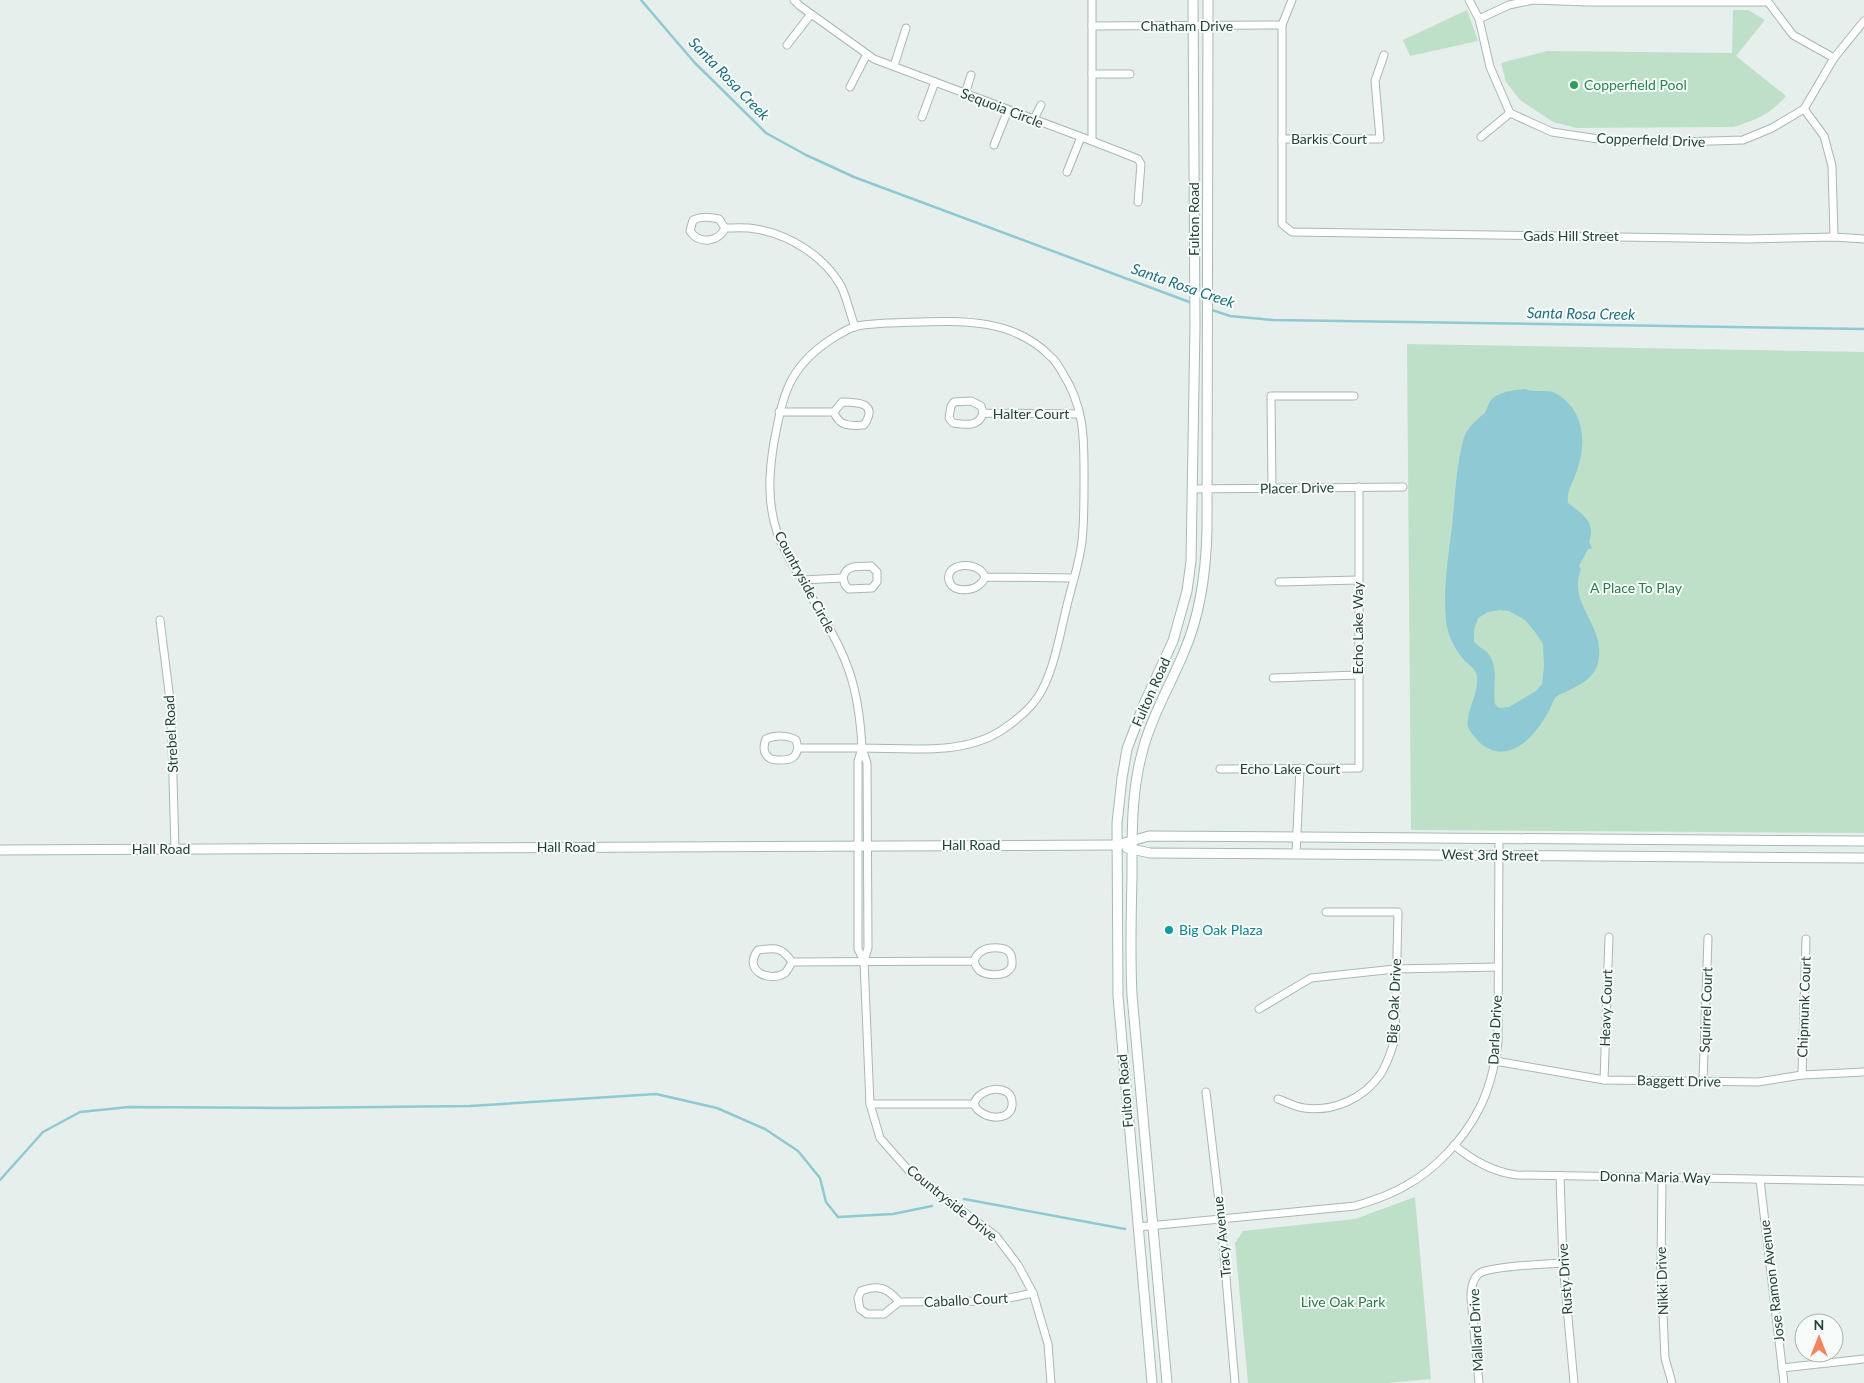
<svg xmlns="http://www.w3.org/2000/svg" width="1864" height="1383" font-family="Lato,sans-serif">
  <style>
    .green { fill: #bfe0c8 }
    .water { fill: #8ec9d4; fill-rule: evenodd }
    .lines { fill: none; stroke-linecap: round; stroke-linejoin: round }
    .stream { stroke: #8ec9d4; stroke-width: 2.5 }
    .minor-casing { stroke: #a8b8b2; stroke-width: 9 }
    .tertiary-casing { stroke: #a8b8b2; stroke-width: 11 }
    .secondary-casing { stroke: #a4bbb3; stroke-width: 11 }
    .minor { stroke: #fff; stroke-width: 7 }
    .tertiary { stroke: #fff; stroke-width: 9 }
    .secondary { stroke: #fff; stroke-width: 9 }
    .leisure-dot { fill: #2e9e5b; stroke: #f7fbf9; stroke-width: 2 }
    .culture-dot { fill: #0f9aa8; stroke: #f7fbf9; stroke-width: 2 }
    .labels { text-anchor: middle; stroke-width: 4; stroke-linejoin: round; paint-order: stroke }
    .street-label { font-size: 14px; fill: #24423a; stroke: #f7fbf9 }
    .leisure-label { font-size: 14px; fill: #27864d; stroke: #f7fbf9; text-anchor: start }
    .park-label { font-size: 14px; fill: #2d7a4b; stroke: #f7fbf9 }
    .culture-label { font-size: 14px; fill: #0d838f; stroke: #f7fbf9; text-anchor: start }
    .water-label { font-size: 15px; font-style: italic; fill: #1c6f80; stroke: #f7fbf9 }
  </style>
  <rect width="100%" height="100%" fill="#e6efeb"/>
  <g class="green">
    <polygon points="1467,10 1478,41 1410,56 1403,40"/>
    <path d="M1733 10H1748L1765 20 1736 56 1786 96C1769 115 1758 119 1734 127L1577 128 1553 122 1520 100 1506 82 1501 63 1547 51 1732 53Z"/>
    <polygon points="1407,344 1864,352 1864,833 1411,830"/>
    <polygon points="1415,1197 1431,1379 1388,1383 1248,1383 1235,1243 1243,1231 1355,1219"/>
  </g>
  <path class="water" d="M1525 389C1535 393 1546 389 1555 393 1583 408 1587 440 1578 467 1575 480 1566 490 1568 503 1583 515 1596 521 1589 542L1592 548 1588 549 1579 566 1581 569C1567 606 1607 625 1598 663 1594 679 1579 685 1566 692 1563 693 1558 695 1556 697 1553 700 1551 707 1549 711 1538 730 1520 756 1495 751 1489 749 1484 747 1479 742 1476 738 1470 732 1468 727 1465 713 1480 691 1477 676 1476 669 1470 666 1465 661 1455 650 1448 636 1446 621 1443 589 1448 558 1452 527 1455 497 1456 466 1464 437 1468 428 1474 422 1481 416 1486 413 1487 408 1489 403 1495 392 1514 390 1525 389ZM1500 610 1509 611 1525 620 1535 632 1543 644 1544 666 1542 684 1536 691 1509 707 1499 708 1495 704C1492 687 1500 667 1487 652 1483 649 1478 646 1474 642V630L1478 618 1488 612Z"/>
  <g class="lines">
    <g class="stream">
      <polyline points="641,0 694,62 766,133 806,155 854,177 1192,303"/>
      <polyline points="1209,309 1230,316 1273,320 1864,329"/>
      <polyline points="0,1180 43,1132 80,1112 129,1107 287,1108 470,1106 656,1094 717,1108 765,1129 798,1151 820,1178 826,1202 838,1217 893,1214 932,1206"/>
      <polyline points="964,1199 1125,1229"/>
    </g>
    <g class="minor-casing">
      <g id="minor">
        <polyline points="794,0 800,6 874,59 1092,141 1092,0"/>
        <polyline points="1292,0 1282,25 1282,224 1292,232 1747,239 1834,237 1864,239"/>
        <polyline points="1469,0 1479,19 1490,67 1510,113 1552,132 1612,141 1680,142 1743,140 1772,128 1804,109 1834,58 1864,21"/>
        <polyline points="1479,19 1509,5 1533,0 1588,2 1768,2 1793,35 1834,58"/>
        <polyline points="1092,26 1282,25"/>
        <polyline points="787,45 811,14"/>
        <polyline points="894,66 906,28"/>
        <polyline points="1092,74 1130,74"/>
        <polyline points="850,87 867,54"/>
        <polyline points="965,94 971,75"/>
        <polyline points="1804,109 1824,136 1832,166 1834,237"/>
        <polyline points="922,117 935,82"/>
        <polyline points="1034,119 1041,105"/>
        <polyline points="1481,137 1510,113"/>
        <polyline points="1282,139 1380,139 1375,81 1384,55"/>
        <polyline points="1092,141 1138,159 1141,164 1138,202"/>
        <polyline points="994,145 1008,110"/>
        <polyline points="1067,172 1081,137"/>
        <path d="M725 228C719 242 699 245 690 231L693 220C702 216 709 217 719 219L725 228C735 228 746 227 756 229 790 235 824 256 841 286 847 298 850 314 855 327"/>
        <path d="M887 323C944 322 1008 312 1051 357 1056 361 1059 367 1062 372 1086 409 1084 442 1084 485 1084 503 1084 523 1082 541 1079 566 1070 590 1065 614 1059 639 1054 667 1042 690 1034 706 1017 720 1002 730 963 756 907 748 862 748 861 728 859 708 854 688 846 653 826 623 809 592 798 573 784 553 777 532 767 502 769 472 774 442 783 395 788 368 830 340 838 335 848 328 857 326 867 324 877 324 887 323Z"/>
        <path d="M779 412H834C839 427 851 426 864 425 879 403 858 402 842 402L834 412"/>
        <path d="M983 413C979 427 966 425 953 423L949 418 951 406 954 402 971 401 981 406 983 413 1079 414"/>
        <polyline points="1192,489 1403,487"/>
        <polyline points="1272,489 1271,396 1354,396"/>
        <path d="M985 577C984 579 983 582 981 583 975 591 955 593 950 583 941 563 979 559 985 577L1073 578"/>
        <path d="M802 580 843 578 845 585 849 589 872 588 877 582V572L871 566C858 567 846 564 843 578"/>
        <polyline points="1279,582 1358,580"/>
        <polyline points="160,620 171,708 175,849"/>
        <polyline points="1273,678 1358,675"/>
        <path d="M798 748C797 752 796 756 792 758 789 760 784 760 780 760 766 761 761 751 766 739 775 735 788 735 796 740L798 748H862"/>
        <polyline points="862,748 867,763 868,948 864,961 870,1104 880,1138 910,1172 996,1236 1018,1265 1033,1293 1048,1344 1051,1383"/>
        <polyline points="862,748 858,761 858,949 864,961"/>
        <polyline points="1220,769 1359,768 1359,487"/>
        <polyline points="1296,854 1300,768"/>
        <path d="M792 962C790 966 788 970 785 973 770 983 742 971 758 950 775 948 781 946 792 962L974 961C975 965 977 968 980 971 987 976 1004 976 1009 970 1012 967 1012 966 1012 963 1013 949 1003 947 991 948 982 949 977 953 974 961"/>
        <polyline points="1259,1009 1311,978 1395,969 1498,967"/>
        <polyline points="1495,1061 1604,1080 1758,1082 1802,1075 1864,1072"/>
        <polyline points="1802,1075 1806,939"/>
        <polyline points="1604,1080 1609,937"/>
        <polyline points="1703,1081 1708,938"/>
        <polyline points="1206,1092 1221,1219 1235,1383"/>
        <path d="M1278 1099C1286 1102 1296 1107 1304 1108 1333 1112 1363 1099 1380 1075 1387 1065 1391 1052 1395 1039L1398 912H1326"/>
        <path d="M870 1104H974C981 1121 1015 1123 1012 1101 1010 1083 979 1087 974 1104"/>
        <path d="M1454 1145C1473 1161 1493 1172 1517 1175L1864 1181"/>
        <polyline points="1560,1176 1563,1263 1574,1383"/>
        <polyline points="1662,1177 1661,1269 1665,1358 1672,1383"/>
        <polyline points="1760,1180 1784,1383"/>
        <path d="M1138 1227 1355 1206C1372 1201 1390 1195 1405 1186 1435 1170 1464 1139 1479 1109 1490 1088 1495 1065 1498 1042L1499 838"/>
        <path d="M899 1302 884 1314H867L860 1309 858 1298 861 1291C878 1284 888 1288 899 1302L995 1301 1033 1293"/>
        <polyline points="1782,1368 1864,1359"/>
        <path d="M1479 1383 1471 1298C1471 1289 1472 1278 1480 1273 1492 1266 1547 1264 1563 1263"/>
      </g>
    </g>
    <g class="tertiary-casing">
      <polyline id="tertiary" points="0,850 1117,845"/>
    </g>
    <g class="secondary-casing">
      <g id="secondary">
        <polyline points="1117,845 1149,836 1864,841"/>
        <polyline points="1127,848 1150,853 1864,858"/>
        <polyline points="1152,1383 1118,996 1117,823 1122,778 1127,749 1144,704 1173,641 1187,591 1191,561 1195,326 1193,0"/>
        <path d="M1167 1383 1132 995C1130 955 1131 916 1132 877 1132 833 1131 789 1144 746 1153 713 1171 684 1184 652 1201 613 1206 572 1207 530L1208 0"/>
      </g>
    </g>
    <use href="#minor" class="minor"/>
    <use href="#tertiary" class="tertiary"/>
    <use href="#secondary" class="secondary"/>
  </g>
  <circle class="leisure-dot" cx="1574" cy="85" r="5"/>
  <circle class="culture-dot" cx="1169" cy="930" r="5"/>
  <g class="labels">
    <g class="street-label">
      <text x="1187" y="31">Chatham Drive</text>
      <text transform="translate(1002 108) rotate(21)" y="5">Sequoia Circle</text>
      <text x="1329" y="144">Barkis Court</text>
      <text transform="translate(1651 140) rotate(2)" y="5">Copperfield Drive</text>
      <text transform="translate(1194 219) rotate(-90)" y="5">Fulton Road</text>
      <text x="1571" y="241">Gads Hill Street</text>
      <text x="1031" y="419">Halter Court</text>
      <text transform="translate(1297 488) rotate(-1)" y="5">Placer Drive</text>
      <text transform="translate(805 582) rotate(62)" y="5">Countryside Circle</text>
      <text transform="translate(1358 628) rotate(-90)" y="5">Echo Lake Way</text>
      <text transform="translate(1151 692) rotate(-66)" y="5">Fulton Road</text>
      <text transform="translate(171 734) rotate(-93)" y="5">Strebel Road</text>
      <text x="1290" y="774">Echo Lake Court</text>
      <text x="971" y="850">Hall Road</text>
      <text x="566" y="852">Hall Road</text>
      <text x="161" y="854">Hall Road</text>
      <text transform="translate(1490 855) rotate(1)" y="5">West 3rd Street</text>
      <text transform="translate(1394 1001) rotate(-87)" y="5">Big Oak Drive</text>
      <text transform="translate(1804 1007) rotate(-88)" y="5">Chipmunk Court</text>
      <text transform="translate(1606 1008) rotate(-88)" y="5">Heavy Court</text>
      <text transform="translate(1706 1010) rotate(-88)" y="5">Squirrel Court</text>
      <text transform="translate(1495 1030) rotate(-87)" y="5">Darla Drive</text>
      <text transform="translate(1679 1081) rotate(1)" y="5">Baggett Drive</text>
      <text transform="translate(1125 1091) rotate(-95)" y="5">Fulton Road</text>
      <text transform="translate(1655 1177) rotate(1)" y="5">Donna Maria Way</text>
      <text transform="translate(952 1203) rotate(39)" y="5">Countryside Drive</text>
      <text transform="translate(1222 1237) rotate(-96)" y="5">Tracy Avenue</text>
      <text transform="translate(1565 1279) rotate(-94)" y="5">Rusty Drive</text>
      <text transform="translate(1662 1281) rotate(-92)" y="5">Nikki Drive</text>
      <text transform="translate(1772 1281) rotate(-97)" y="5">Jose Ramon Avenue</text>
      <text transform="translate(966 1300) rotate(-3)" y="5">Caballo Court</text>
      <text transform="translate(1476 1330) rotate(-93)" y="5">Mallard Drive</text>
    </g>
    <g class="leisure-label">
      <text x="1584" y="90">Copperfield Pool</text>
    </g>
    <g class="park-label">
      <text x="1636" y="593">A Place To Play</text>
      <text x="1343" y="1307">Live Oak Park</text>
    </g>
    <g class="culture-label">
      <text x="1179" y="935">Big Oak Plaza</text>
    </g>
    <g class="water-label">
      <text transform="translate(729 79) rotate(46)" y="5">Santa Rosa Creek</text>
      <text transform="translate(1183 286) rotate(19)" y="5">Santa Rosa Creek</text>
      <text transform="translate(1581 314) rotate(1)" y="5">Santa Rosa Creek</text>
    </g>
  </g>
  <g transform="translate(1819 1338)"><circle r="24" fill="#f7fbf9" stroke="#a3b1ad"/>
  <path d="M0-4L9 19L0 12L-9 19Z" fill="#f4845f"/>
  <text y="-8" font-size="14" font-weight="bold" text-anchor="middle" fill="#24423a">N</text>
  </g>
</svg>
